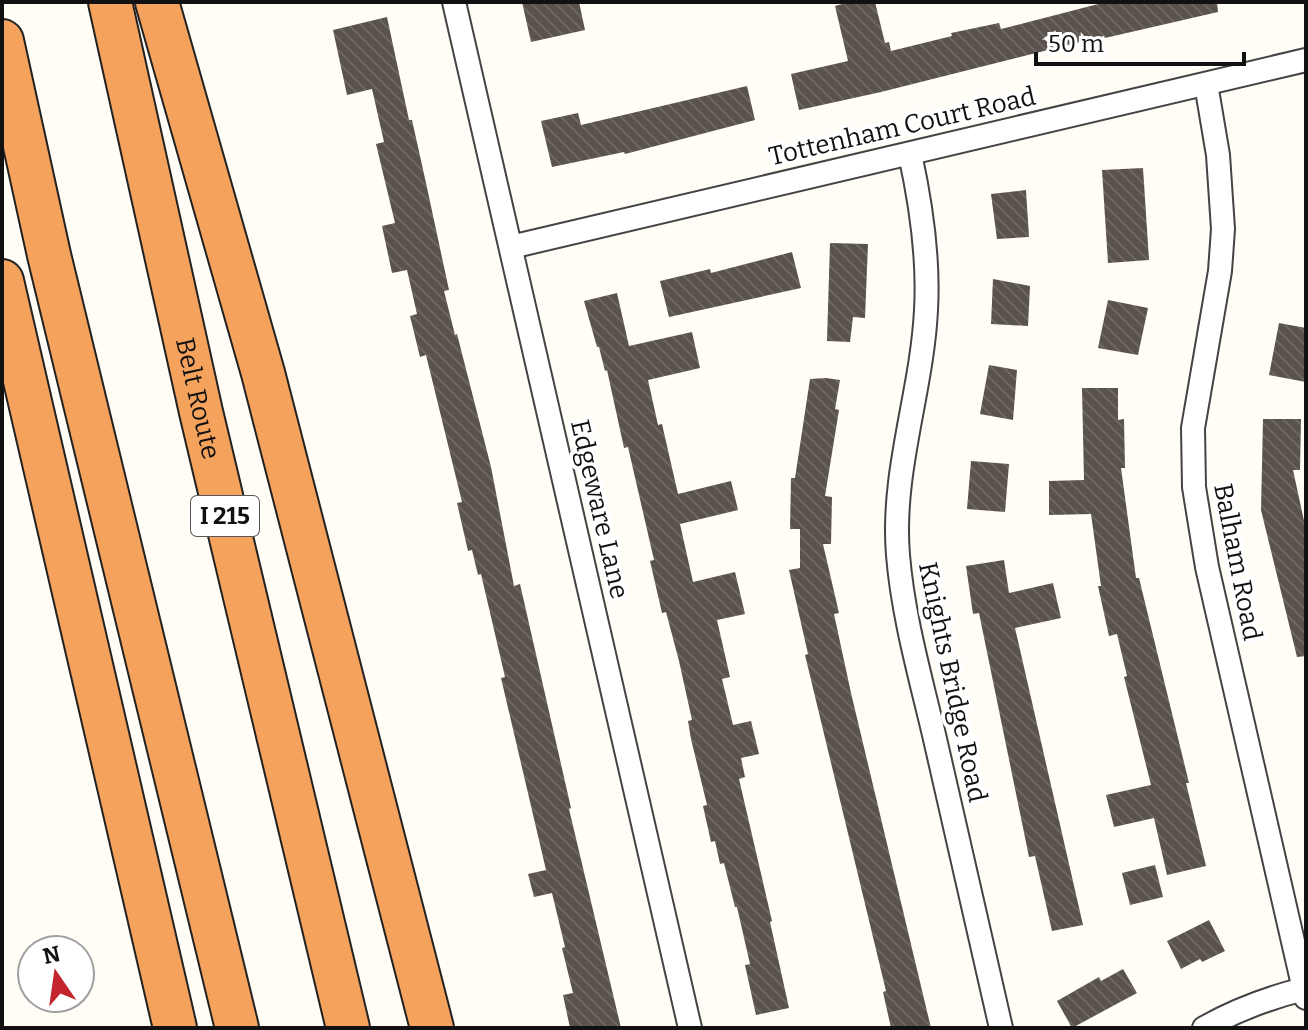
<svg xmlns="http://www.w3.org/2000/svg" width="1308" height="1030" font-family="Bitter,serif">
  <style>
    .building { fill: url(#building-back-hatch) }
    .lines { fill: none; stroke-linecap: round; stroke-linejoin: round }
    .street-casing { stroke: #444; stroke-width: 26 }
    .highway-casing { stroke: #222; stroke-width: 46 }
    .street { stroke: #fff; stroke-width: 22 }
    .highway { stroke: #f5a25d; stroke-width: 42 }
    .labels { text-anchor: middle; stroke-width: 8; stroke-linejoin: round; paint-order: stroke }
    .shield { fill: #fff; stroke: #585858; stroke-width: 2 }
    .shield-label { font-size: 24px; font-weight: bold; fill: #111 }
    .street-label { font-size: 26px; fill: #111; stroke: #fff }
  </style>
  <defs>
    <pattern id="building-back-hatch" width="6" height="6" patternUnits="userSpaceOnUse" patternTransform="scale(2)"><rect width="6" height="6" fill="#5a524d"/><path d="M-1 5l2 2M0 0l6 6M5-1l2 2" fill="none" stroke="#6d6662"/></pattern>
  </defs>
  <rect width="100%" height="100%" fill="#fffdf5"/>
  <g class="building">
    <polygon points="522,2 579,2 585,30 531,42"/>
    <polygon points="850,2 875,2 885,43 889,42 891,51 952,36 951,33 999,23 1001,29 1106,2 1217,2 1218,12 1105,38 1104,36 881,92 799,110 791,74 848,61 835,6"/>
    <polygon points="387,17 409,120 412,120 426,183 449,290 444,291 455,335 457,334 491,467 514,586 520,584 571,808 569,809 621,1028 570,1028 563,995 573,993 562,948 565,947 552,893 534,897 528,874 546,870 501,678 505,677 481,574 478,575 472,550 468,551 457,503 462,502 426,355 420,357 410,316 417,314 407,270 392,273 382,226 395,223 376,144 384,142 372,89 347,95 333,30"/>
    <polygon points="747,86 755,120 625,154 624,152 552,167 541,121 578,113 581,125"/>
    <polygon points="1143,168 1149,260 1108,263 1102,170"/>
    <polygon points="1026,190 1029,237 997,239 991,194"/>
    <polygon points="830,243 868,244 865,318 853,317 850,342 827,341"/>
    <polygon points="792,252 801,288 669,317 660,281 710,269 711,273"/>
    <polygon points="993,279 1030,286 1028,326 991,324"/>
    <polygon points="617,293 629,346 692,332 700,368 648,380 658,425 662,424 678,494 731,481 738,510 680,524 693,582 735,572 745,614 717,620 730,677 722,679 733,725 751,721 759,754 741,758 745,777 739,779 772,921 770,922 789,1008 756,1015 745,965 750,964 737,907 735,907 724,863 720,864 715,841 711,842 703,806 707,805 691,739 688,721 692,720 679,661 666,612 662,613 650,561 654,560 628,447 624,448 607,370 605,371 599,347 597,347 584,301"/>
    <polygon points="1108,300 1148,308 1138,355 1098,348"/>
    <polygon points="1279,323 1306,328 1306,382 1269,375"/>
    <polygon points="989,365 1017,370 1013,420 980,414"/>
    <polygon points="826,378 840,380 835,409 839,410 825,496 832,497 831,544 823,544 839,613 834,614 851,693 931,1028 891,1028 883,992 886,991 805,655 808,654 789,570 800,568 800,529 790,529 791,478 795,478 810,379"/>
    <polygon points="1082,388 1118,388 1118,420 1124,419 1125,468 1121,468 1136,578 1139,578 1189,783 1186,783 1206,866 1167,875 1154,818 1114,827 1106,795 1151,785 1124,677 1127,676 1117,634 1109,636 1098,586 1101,586 1091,514 1049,515 1049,481 1084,480"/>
    <polygon points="1263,419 1301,419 1300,470 1293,470 1306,530 1306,656 1297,657 1261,510"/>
    <polygon points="971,461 1009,464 1005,512 967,509"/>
    <polygon points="1004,560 1009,593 1053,583 1061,618 1015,628 1083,925 1052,931 1035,856 1029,857 979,613 973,614 966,566"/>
    <polygon points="1155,865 1163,897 1130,905 1122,873"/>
    <polygon points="1209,920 1225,951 1202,962 1200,959 1181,969 1167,941"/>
    <polygon points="1123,969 1137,993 1072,1028 1057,1001 1099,977 1101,981"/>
  </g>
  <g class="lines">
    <g class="street-casing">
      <g id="street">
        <polyline points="454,2 690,1028"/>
        <polyline points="1206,84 1218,155 1223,229 1220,271 1193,428 1194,487 1207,567 1306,998"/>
        <path d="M910 154C921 204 929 258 926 310 922 392 891 472 898 555 903 617 921 679 935 739 957 835 979 932 1001 1028"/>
        <polyline points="511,247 1306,60"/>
        <path d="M1204 1028C1236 1010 1268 998 1304 989"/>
      </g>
    </g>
    <g class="highway-casing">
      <g id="highway">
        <path id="s1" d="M110 2 201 412 348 1028"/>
        <polyline points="157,2 263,373 432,1028"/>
        <polyline points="2,41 49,255 237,1028"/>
        <polyline points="2,281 175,1028"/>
      </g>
    </g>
    <use href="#street" class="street"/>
    <use href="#highway" class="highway"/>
  </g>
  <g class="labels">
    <rect class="shield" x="191" y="496" width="68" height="40" rx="6"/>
    <g class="shield-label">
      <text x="225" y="524">I 215</text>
    </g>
    <g class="street-label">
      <text transform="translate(902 126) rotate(-13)" y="9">Tottenham Court Road</text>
      <text dy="9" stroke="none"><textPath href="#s1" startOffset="406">Belt Route</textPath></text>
      <text transform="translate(600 509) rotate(77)" y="9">Edgeware Lane</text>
      <text transform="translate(1238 562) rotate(79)" y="9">Balham Road</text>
      <text transform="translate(953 682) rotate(78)" y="9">Knights Bridge Road</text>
    </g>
  </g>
  <rect width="1308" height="1030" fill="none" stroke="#111111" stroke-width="8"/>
  <g transform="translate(56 974) rotate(347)"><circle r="38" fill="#ffffff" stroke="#a0a0a0" stroke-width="2"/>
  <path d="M0-6L14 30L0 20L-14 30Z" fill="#c4262e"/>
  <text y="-12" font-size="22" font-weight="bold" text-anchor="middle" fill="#111111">N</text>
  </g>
  <path d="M1036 52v12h208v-12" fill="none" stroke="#111111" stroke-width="4"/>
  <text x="1048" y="52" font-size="24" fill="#111111" stroke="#ffffff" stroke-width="6" paint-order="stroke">50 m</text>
</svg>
